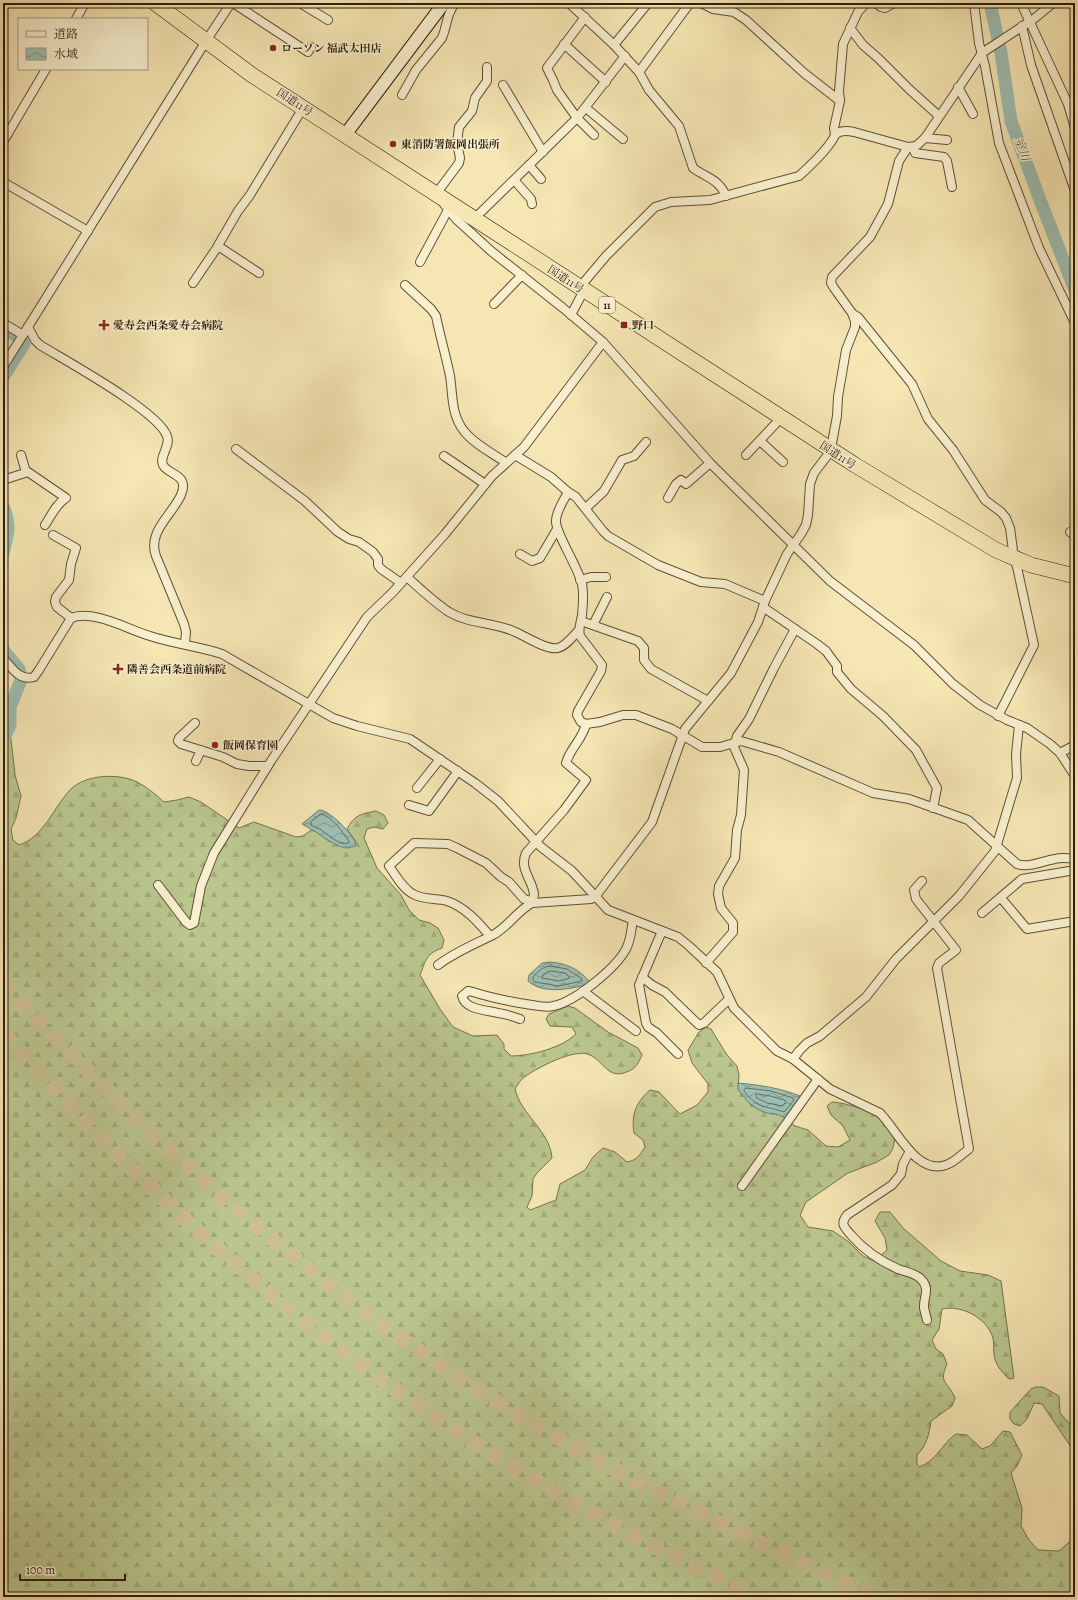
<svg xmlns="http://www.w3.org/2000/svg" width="1078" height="1600" font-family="Alegreya,'Noto Serif JP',serif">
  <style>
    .forest { fill: url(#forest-firs); stroke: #74724d }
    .water { fill: url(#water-waves); stroke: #717e70 }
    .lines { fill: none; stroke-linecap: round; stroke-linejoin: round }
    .shore { stroke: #666e5f; stroke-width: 1 }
    .river { stroke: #9dbeb2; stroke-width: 13 }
    .highway-tunnel { stroke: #cdbe92; stroke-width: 15; stroke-dasharray: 15 8; stroke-linecap: butt }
    .street-casing { stroke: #604f36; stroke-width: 10 }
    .secondary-casing { stroke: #2e1d0c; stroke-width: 14 }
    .highway-casing { stroke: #2e1d0c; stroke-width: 16 }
    .street { stroke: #f8efce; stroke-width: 8 }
    .secondary { stroke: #f8efce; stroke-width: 12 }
    .highway { stroke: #f5e6b3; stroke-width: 15 }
    .poi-dot { fill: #8f2418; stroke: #f8efce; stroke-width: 1.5 }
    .labels { text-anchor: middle; stroke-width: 3; stroke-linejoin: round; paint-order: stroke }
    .shield { fill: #f8efce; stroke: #6b5c46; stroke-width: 1 }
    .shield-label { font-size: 10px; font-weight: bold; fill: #2e1d0c }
    .poi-label { font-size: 11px; font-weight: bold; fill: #2e1d0c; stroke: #f8efce; text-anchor: start }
    .street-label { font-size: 11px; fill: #2e1d0c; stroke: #f8efce }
    .water-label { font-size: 12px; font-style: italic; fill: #555546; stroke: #f8efce }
  </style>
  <defs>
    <pattern id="forest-firs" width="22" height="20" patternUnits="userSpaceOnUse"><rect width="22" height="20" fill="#bac68e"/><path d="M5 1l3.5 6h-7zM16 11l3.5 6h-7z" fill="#a0aa79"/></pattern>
    <pattern id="water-waves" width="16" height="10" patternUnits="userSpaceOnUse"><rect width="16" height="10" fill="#9dbeb2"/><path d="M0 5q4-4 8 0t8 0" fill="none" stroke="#809a8f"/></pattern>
  </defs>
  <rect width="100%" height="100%" fill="#f5e6b3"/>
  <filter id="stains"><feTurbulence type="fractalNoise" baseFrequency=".005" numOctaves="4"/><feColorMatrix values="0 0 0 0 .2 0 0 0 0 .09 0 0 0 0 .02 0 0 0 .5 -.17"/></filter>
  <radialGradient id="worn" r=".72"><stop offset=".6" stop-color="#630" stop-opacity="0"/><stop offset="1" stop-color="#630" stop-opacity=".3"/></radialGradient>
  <g class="forest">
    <path d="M3 709 8 713 15 775 21 796 16 818 11 829 13 840 19 845C44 837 53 808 70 790 85 774 119 773 137 782 147 787 155 794 164 802L177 800 189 797 201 802 239 828 254 822 296 837 303 836 311 830 317 832 330 842H356L347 829C354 815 361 814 376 811L384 815 388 823 383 829 374 827 367 829 364 838 377 868 401 895 409 910 419 920 430 923 438 928 444 940 442 948C426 954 426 960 420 975L440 1009 453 1027 473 1036 497 1035 504 1044V1049L511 1056C530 1056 562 1048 576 1034L572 1027 550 1026 546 1019 549 1014 568 1006 575 1008 608 1032 638 1048 642 1055C639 1062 636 1068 629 1071 608 1081 605 1062 590 1055 576 1047 534 1069 522 1079 519 1082 517 1086 515 1089 521 1115 550 1131 552 1158L537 1173 533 1179 532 1196 527 1207 530 1210 556 1200 560 1184 585 1170 593 1157 603 1148 615 1152 627 1162C637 1160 640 1155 645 1147L643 1140 634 1133C631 1115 636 1102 650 1090L659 1092 680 1114 697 1105 708 1092V1084L692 1063 688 1050 699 1032 706 1027 711 1029 727 1055 737 1066 739 1075 738 1089 751 1105 765 1112 779 1114 795 1126 808 1130 826 1146 838 1147 850 1140 843 1126 831 1115 827 1106 832 1102C847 1103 875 1111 884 1123 888 1127 891 1133 895 1138L893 1148 889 1155 877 1162 848 1173 835 1182 806 1202 800 1215 808 1227 833 1231 849 1242 863 1256 874 1261 887 1250 885 1238 875 1221 880 1212H890L903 1228 941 1261 960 1271 988 1275 1001 1281 1014 1378 1009 1379C1002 1372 995 1365 994 1354 993 1346 995 1340 991 1333 983 1316 960 1305 942 1309L939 1329 932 1340 936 1349 943 1354 947 1364C938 1384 948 1381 955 1398L952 1406 931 1421C929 1434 927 1445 917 1455V1464L919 1467C937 1461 941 1444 956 1434L967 1435 982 1449 990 1446 1003 1431 1010 1432 1022 1455 1017 1466 1011 1473 1022 1508 1021 1526 1029 1540 1038 1550 1059 1551 1075 1537V1597H3Z"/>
    <polygon points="1036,1387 1043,1387 1059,1396 1060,1413 1075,1430 1075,1457 1073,1450 1042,1404 1034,1403 1027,1419 1020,1426 1014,1424 1010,1419 1010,1412 1031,1389"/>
  </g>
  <g class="water">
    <path d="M319 810C329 809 355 836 356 845 345 854 328 840 319 834 314 830 308 828 302 824Z"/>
    <path d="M550 962C566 963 579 969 590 982L589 984C571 989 543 995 528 981L529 975 542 963Z"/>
    <path d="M738 1083C760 1085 780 1088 800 1096V1099L785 1118C778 1113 772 1115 764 1112 752 1108 745 1099 738 1089Z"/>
  </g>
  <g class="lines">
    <g class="shore">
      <path d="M321 814C333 817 342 832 349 841V843C337 845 329 835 320 829 317 828 314 827 311 825V822Z"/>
      <path d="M550 966 567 969 581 978 582 981 559 986 535 982 533 980V977C538 972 542 967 550 966Z"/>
      <polygon points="550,971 565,973 570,978 559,981 542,978 543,975"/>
      <path d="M746 1088 771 1091 793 1098 794 1100 784 1112C765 1105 759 1110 744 1091Z"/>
      <polygon points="758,1094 770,1096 785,1100 786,1102 782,1106 767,1103 757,1098 756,1095"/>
    </g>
    <g class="river">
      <polyline points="990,3 1001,53 1011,121 1040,200 1075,290"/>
      <polyline points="3,377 24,344 17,336 10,332"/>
      <path d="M3 506C11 525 8 534 3 553"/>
      <polyline points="3,650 19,669 21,680 10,707 10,725 3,740"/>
    </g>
    <g class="highway-tunnel">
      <path d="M3 983C61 1043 118 1103 179 1159 245 1219 313 1274 385 1327 537 1437 707 1520 877 1597"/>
      <path d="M3 1032C140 1190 303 1334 481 1447 569 1503 663 1553 757 1597"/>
    </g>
    <g class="street-casing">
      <g id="street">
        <polyline points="233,3 308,52 311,47"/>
        <polyline points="300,3 328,20"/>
        <path d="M569 3 614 45 639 72 649 90 679 126 693 168C707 178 719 179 726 196"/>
        <polyline points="701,3 713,9 734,12 746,20 804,73 840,101"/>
        <polyline points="876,3 881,7 885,8 894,3"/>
        <polyline points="974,3 979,43 985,66 999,143 1039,248 1075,323"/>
        <polyline points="1021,3 1068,104 1075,128"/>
        <polyline points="585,17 547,68 553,80 557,90 577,118 594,135"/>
        <polyline points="76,19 85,3"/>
        <polyline points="1022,26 1031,65 1075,191"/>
        <polyline points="850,28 863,45 878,58 909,89 939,116"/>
        <polyline points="564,44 606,82"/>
        <polyline points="614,45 648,3"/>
        <polyline points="487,67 487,81 475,98 472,111 459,127 457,143 460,158 459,163 436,194 456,219 491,251 563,308 603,342 710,463 830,581 914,645 953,684 980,705 1007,720 1027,728 1050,744 1060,753 1075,776"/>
        <polyline points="639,72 690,3"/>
        <polyline points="503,85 543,152"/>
        <polyline points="958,87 973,114"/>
        <path d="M402 95 416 70 442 38C448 24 445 17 455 3"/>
        <polyline points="586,108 623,139"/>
        <polyline points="835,135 834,128 840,101 839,91 843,44 858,12 866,3"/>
        <polyline points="925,138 947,140"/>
        <polyline points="3,142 46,69"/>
        <polyline points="913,148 915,153 944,157 947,161 952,187"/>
        <polyline points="529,165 541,179"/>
        <polyline points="514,180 531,199 532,204"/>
        <polyline points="3,182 88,231"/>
        <polyline points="474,219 577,118 625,56"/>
        <polyline points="218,246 259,273"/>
        <polyline points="420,262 448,210"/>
        <polyline points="193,283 216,249 238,211 250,195 303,108"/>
        <path d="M405 285 431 309 436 316C440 336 446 356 450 376 453 395 451 415 464 431 474 444 492 453 505 462"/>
        <path d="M580 287 606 256 655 207 671 202 710 200 799 176C810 166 823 154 831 142 833 140 834 136 836 134 841 130 849 131 854 132L908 147 916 146 925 138 982 53 1035 18 1053 3"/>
        <polyline points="494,304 522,275"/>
        <polyline points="853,314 858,317 912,384 928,419 953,450 985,500 1001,512 1006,518 1010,528 1014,558 1017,567 1034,645 998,716"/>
        <polyline points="571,315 584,290"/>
        <polyline points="3,323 23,335"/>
        <path d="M28 327 35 340 40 345C66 361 158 411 167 436 171 446 159 456 163 465 168 475 190 474 181 495 172 515 147 532 156 556L184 624 186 632 185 644"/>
        <polyline points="3,367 206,41 231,3"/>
        <polyline points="760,441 783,462"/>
        <polyline points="236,449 305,501 338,532 349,539 359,542 373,552 378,559 378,565 381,569 401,583"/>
        <polyline points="21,455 26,472"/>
        <polyline points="515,455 551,477 568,492 576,497 603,531 608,536 658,565 701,582 725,584 765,601"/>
        <polyline points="746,455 781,418"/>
        <polyline points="444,456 485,484"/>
        <path d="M3 480 28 472 66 498C56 504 51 516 45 525"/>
        <path d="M568 492C564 500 556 511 556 521 555 532 578 567 582 584 584 593 583 605 582 615 581 622 578 628 580 636L602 665 601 671 578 711 577 715 581 722 586 724 600 722 623 715H636L672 729 702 747H720L741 741 779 752 873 793 909 799 968 820 1017 864C1030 868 1042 861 1055 859 1062 857 1068 858 1075 859"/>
        <polyline points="668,498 676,484 681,480 686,484 710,463"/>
        <polyline points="586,508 604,491 622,460 634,456 646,442"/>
        <polyline points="1070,532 1075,535"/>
        <polyline points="53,535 76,548 71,564 69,580 56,597 55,602 57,607 71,618"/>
        <polyline points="520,554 532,561 540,558 557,529"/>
        <path d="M407 577C420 589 434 602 449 612 469 624 493 622 513 631 524 635 547 651 558 648 566 646 573 636 579 630"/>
        <polyline points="580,580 591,577 606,577"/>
        <polyline points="763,607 817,644 826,651 837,666 837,672 851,689 883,716 916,750 937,788 933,808"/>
        <polyline points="581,621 638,641 644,648 644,660 651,669 708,701"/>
        <polyline points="593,625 607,597"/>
        <path d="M3 658C12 668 19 681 34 677L39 670 71 618C93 609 129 630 150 636 174 644 198 646 222 654L333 718 357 726 410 739 475 783 498 801 541 847 572 871 608 910 678 937 689 946 717 972 734 1008 777 1051 793 1059 830 1089 880 1113C897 1130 916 1175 946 1165 955 1162 962 1154 969 1149L937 968 939 963 956 950 916 899 914 890 922 881"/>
        <polyline points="195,723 179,738 178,741 181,744 223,757 237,764 249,766 267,766"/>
        <polyline points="1060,753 1075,745"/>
        <polyline points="196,761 201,750"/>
        <polyline points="417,788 440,759"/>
        <polyline points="409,805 429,811 458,771"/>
        <polyline points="158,885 186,922 190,925 194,923 201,886 214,853 271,761 367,617 393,592 445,534 492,476 524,447 603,342"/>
        <polyline points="1001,898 1027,929 1075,921"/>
        <path d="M532 903C532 900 534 897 534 894 532 879 519 869 526 853L564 810 586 780 566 763C570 748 583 739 586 724"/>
        <polyline points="982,913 1022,879 1075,870"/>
        <polyline points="662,931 639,985 646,1023 648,1027 657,1033 678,1054"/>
        <path d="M490 936C478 922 465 907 447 901 436 898 423 900 413 894 403 889 396 876 389 866L414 843 448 844 457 848 486 863 501 877 509 882 524 899 531 901"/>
        <polyline points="706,963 733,932 733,923 721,908 718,894 719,886 735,858 737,830 741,815 744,770 734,747 737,736 749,719 774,668 795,629"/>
        <path d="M438 965C455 952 475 944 493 935 507 928 517 911 532 903L591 899 595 897 652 822 685 729 731 673 758 622 765 601 787 554 801 534 806 525 808 515 810 484 814 473 827 456 832 443 837 416 838 397 846 350 855 327V321L852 313 834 288 831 283 832 277 870 237 888 204 899 161 908 147"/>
        <polyline points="642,977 652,985 665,992 699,1025 704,1023 729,999"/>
        <polyline points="583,991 636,1031"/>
        <path d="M520 1019C512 1016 506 1014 498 1013 487 1010 465 1010 462 996L468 991 473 992C492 998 512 1002 532 1005 539 1006 546 1008 553 1006 575 1002 616 968 626 949 631 940 631 930 633 920"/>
        <polyline points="793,1059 799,1051 807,1043 820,1036 866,997 896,959 959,896 995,851 1017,778 1016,754 1019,725"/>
        <path d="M910 1151 903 1164 901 1174 892 1185 847 1215C840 1224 844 1227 851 1235 864 1250 880 1261 898 1269 906 1272 915 1273 921 1279 931 1289 923 1298 924 1308 925 1312 926 1316 927 1320"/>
        <polyline points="742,1186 818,1079"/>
      </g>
    </g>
    <g class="secondary-casing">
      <polyline id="secondary" points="345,135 444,3"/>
    </g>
    <g class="highway-casing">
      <polyline id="highway" points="155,3 252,75 855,465 996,550 1031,565 1075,576"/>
    </g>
    <use href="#street" class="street"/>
    <use href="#secondary" class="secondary"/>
    <use href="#highway" class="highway"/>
  </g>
  <g class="poi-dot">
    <circle cx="273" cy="48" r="4"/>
    <circle cx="393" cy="144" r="4"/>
    <path d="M102 319h4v4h4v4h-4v4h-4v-4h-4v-4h4z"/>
    <rect x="620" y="321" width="8" height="8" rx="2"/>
    <path d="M116 663h4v4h4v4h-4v4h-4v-4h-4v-4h4z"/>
    <circle cx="215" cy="745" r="4"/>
  </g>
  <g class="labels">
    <rect class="shield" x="599" y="297" width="16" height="16" rx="3"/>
    <g class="shield-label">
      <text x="607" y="309">11</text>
    </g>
    <g class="poi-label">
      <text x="281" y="52">ローソン 福武太田店</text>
      <text x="401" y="148">東消防署飯岡出張所</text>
      <text x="113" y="329">愛寿会西条愛寿会病院</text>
      <text x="632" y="329">野口</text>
      <text x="127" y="673">隣善会西条道前病院</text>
      <text x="223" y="749">飯岡保育園</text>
    </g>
    <g class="street-label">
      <text transform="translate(295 102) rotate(33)" y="4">国道11号</text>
      <text transform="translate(566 279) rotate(33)" y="4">国道11号</text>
      <text transform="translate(838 455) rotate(33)" y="4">国道11号</text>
    </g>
    <g class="water-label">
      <text transform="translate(1022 149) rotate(69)" y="4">室川</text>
    </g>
  </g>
  <rect width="1078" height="1600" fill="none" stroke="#f5e6b3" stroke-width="16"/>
  <rect x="4" y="4" width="1070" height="1592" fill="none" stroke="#2e1d0c" stroke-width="2"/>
  <rect x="8" y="8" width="1062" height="1584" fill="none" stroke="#2e1d0c"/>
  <rect x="18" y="18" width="130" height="52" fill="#f8efce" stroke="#a79b80"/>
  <rect x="26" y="31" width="20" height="6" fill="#f8efce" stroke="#a79b80"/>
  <text x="54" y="38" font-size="12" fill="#2e1d0c">道路</text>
  <rect x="26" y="48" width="20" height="12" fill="url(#water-waves)" stroke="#a79b80"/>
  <text x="54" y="58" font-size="12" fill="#2e1d0c">水域</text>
  <path d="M20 1574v6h105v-6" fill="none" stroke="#2e1d0c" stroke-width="2"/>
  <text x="26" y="1574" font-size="12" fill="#2e1d0c" stroke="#f8efce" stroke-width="3" paint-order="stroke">100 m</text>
  <rect width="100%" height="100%" filter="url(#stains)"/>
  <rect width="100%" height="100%" fill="url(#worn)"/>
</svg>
